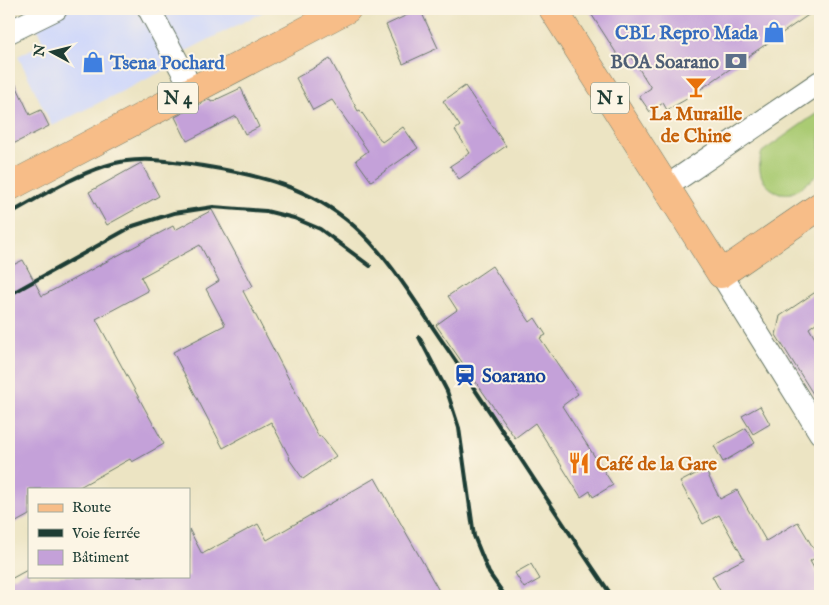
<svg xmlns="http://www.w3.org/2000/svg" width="829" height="605" font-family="'IM FELL English',serif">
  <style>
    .built { fill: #d1d9f9 }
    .garden { fill: #aacb73; stroke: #648454 }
    .building { fill: #c4a1d9 }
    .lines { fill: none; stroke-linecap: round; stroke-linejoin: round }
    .minor-casing { stroke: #677766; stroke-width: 24 }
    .major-casing { stroke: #677766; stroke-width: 29 }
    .minor { stroke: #fff; stroke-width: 22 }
    .major { stroke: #f7bd88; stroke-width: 28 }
    .rail { stroke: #1f3d34; stroke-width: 4 }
    .labels { text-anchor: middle; stroke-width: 4; stroke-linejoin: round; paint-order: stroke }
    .shield { fill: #fcf5e5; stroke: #617469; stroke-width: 1 }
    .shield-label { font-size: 18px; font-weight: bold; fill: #1f3d34 }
    .shop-label { font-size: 19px; font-weight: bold; fill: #366cbe; stroke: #fcf5e5; text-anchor: end }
    .service-label { font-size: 19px; font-weight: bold; fill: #4e5e75; stroke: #fcf5e5; text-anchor: end }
    .food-label { font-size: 19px; font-weight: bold; fill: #c56008; stroke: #fcf5e5 }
    .transit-label { font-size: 19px; font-weight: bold; fill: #164399; stroke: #fcf5e5; text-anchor: start }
  </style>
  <rect width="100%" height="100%" fill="#fcf5e5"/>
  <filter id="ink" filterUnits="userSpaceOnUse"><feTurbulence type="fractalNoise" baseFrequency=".02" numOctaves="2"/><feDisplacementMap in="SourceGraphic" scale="10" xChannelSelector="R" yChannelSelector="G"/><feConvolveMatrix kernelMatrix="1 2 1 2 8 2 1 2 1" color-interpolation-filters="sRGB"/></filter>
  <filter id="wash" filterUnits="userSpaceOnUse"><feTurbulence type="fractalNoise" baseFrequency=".0096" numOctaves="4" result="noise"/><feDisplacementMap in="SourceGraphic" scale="20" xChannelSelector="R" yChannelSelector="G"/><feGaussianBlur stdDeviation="1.12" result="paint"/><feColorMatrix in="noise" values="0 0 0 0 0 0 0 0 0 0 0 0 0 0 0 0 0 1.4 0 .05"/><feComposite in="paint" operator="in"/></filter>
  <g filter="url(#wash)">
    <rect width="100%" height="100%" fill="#ece4c3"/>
    <g class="built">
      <polygon points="67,9 140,9 169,68 52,126 18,56 44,43 35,25"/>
      <polygon points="155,9 269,9 178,55"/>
    </g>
    <path class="garden" d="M820 111V173C812 179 801 189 791 193 788 194 783 193 780 193 761 187 756 169 762 152Z"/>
    <g id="blocks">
      <g class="building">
        <polygon points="420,9 438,48 403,64 386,25"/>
        <polygon points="588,9 817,9 685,100 667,110 663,103 650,112 639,96 651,88 631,56 622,62"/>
        <polygon points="330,59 358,111 360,110 382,142 403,127 418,148 371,181 356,160 368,151 332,100 313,110 296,78"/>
        <polygon points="9,70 30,115 41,110 49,126 9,146"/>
        <polygon points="465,86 506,146 459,179 450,166 470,153 455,130 460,126 443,101"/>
        <polygon points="241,88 259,127 245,134 236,116 187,141 175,117 210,99 211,102"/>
        <polygon points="141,163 159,196 107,225 89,192"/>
        <polygon points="212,210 253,286 243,291 319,437 321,436 336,456 303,479 289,459 290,458 271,422 223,448 173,352 225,325 206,289 219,281 200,245 141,277 148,291 96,319 164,444 132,462 130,459 76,489 29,489 29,515 9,526 9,267 23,260 42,296 173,226 175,230"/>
        <polygon points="492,266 530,322 535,318 546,335 540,338 578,394 562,406 613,485 593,497 590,491 581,497 535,423 515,438 436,325 457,310 448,296"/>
        <polygon points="820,289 820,320 809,328 820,347 820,405 776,335 780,316"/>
        <polygon points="760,406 770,424 753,434 742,416"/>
        <polygon points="746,428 755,443 723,462 714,446"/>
        <polygon points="705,469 720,499 737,490 766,541 798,522 818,556 810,561 820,579 820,596 723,596 712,576 744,559 719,515 703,524 680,482"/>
        <polygon points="375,478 442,596 9,596 9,580 29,569 29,576 189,576 189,529 202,554 258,524 267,540"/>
        <polygon points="531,564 540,579 524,588 515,573"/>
      </g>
    </g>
  </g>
  <g filter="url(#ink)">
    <use href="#blocks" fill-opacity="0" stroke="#677766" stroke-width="1"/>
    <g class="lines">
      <g class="minor-casing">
        <g id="minor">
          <polyline points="149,9 185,76"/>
          <polyline points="9,32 56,9"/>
          <polyline points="666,187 820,82"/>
          <polyline points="721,274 820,433"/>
        </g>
      </g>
      <g class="major-casing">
        <g id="major">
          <polyline points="553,9 721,274 820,206"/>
          <polyline points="9,187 347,9"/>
        </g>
      </g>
      <use href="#minor" class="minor"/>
      <use href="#major" class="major"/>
      <g class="rail">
        <path d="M9 214C40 197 71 177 105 166 137 155 171 161 203 166 259 175 310 187 354 226 390 258 415 302 442 341 500 425 554 512 612 596"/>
        <polyline points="9,295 133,226 174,213 213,207 266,211 294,218 320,229 370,266"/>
        <polyline points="419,337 447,391 459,428 474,536 489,573 505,596"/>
      </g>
    </g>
  </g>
  <defs>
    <g id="shop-bare" transform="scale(1.725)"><path d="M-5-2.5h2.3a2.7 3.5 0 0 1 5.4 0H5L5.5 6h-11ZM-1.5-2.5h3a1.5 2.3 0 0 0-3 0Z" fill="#3f7fe0" stroke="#fcf5e5" stroke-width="2.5" paint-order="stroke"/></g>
    <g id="bank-bare" transform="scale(1.725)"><path d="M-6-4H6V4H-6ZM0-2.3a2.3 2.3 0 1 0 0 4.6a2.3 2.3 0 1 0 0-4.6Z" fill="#5c6f8a" stroke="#fcf5e5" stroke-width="2.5" paint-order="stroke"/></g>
    <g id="bar-bare" transform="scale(1.725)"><path d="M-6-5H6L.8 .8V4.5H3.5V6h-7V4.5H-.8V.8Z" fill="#e8710a" stroke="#fcf5e5" stroke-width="2.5" paint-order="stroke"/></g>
    <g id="station-bare" transform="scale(1.725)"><path d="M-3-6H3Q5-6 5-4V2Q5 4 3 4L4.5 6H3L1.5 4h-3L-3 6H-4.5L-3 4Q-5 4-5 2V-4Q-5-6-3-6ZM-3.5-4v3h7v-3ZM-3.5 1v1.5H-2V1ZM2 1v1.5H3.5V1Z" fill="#1a4fb4" stroke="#fcf5e5" stroke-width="2.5" paint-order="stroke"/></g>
    <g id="restaurant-bare" transform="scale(1.725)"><path d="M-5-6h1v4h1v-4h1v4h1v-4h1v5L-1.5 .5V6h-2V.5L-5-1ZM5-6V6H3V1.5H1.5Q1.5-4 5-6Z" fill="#e8710a" stroke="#fcf5e5" stroke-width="2.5" paint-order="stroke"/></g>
  </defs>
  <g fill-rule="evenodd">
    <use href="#shop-bare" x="774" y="32"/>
    <use href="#bank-bare" x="736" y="61"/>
    <use href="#shop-bare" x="93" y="62"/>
    <use href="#bar-bare" x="696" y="87"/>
    <use href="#station-bare" x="465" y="375"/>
    <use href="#restaurant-bare" x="579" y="463"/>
  </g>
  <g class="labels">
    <g class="shield">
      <rect x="158" y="82.5" width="40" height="31" rx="4"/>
      <rect x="591" y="82.5" width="38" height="31" rx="4"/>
    </g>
    <g class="shield-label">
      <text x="178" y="104">N 4</text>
      <text x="610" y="104">N 1</text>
    </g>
    <g class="shop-label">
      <text x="758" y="39">CBL Repro Mada</text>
      <text x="110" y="69" text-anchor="start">Tsena Pochard</text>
    </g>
    <g class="service-label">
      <text x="719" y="68">BOA Soarano</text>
    </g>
    <g class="food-label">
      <text x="696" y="120">La Muraille<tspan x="696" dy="22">de Chine</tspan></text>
      <text x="596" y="470" text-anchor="start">Café de la Gare</text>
    </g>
    <g class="transit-label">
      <text x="482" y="382">Soarano</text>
    </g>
  </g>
  <rect width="829" height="605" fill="none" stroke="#fcf5e5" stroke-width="30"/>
  <rect x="28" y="488" width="162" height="90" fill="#fcf5e5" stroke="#a4ab9e"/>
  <rect x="38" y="504" width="25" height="8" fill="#f7bd88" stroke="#a4ab9e"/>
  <text x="72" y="512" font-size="15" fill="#1f3d34">Route</text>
  <rect x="38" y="529" width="25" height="8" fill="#1f3d34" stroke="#a4ab9e"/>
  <text x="72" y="538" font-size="15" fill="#1f3d34">Voie ferrée</text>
  <rect x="38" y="550" width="25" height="15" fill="#c4a1d9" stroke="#a4ab9e"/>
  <text x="72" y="562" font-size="15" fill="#1f3d34">Bâtiment</text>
  <g transform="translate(52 52) rotate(277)" stroke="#fcf5e5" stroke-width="4" paint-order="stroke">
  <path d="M0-4L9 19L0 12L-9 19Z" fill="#1f3d34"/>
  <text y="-8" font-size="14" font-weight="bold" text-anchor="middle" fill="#1f3d34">N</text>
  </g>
</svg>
